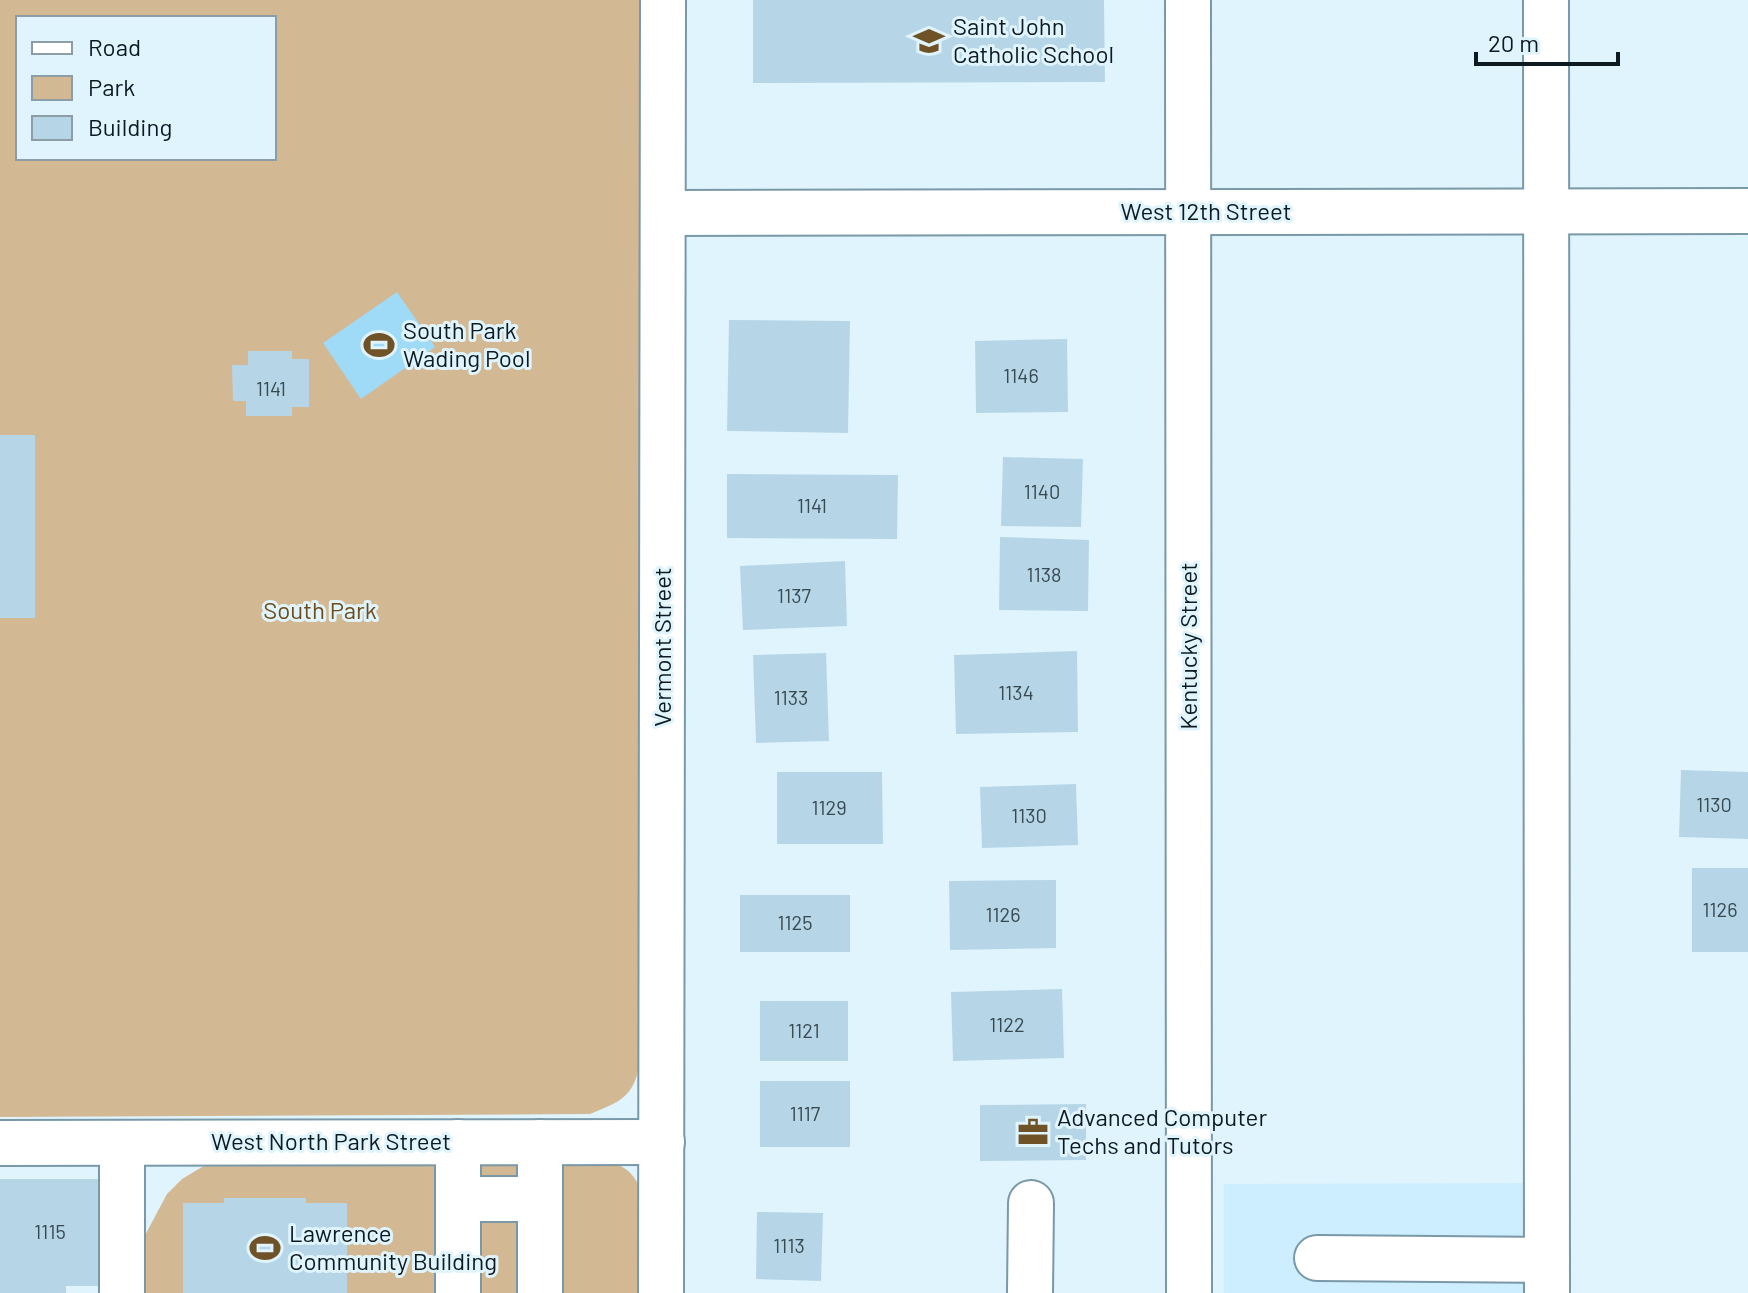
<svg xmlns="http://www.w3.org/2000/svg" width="1748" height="1293" font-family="Barlow,sans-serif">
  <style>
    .built { fill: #cdeeff }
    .green { fill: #d3b894; fill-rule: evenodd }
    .water { fill: #9fdaf7 }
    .building { fill: #b6d6e7 }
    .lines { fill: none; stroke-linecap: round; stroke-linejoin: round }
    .minor-casing { stroke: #7998a8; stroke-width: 48 }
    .major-casing { stroke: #7998a8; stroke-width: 48 }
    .minor { stroke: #fff; stroke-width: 44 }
    .major { stroke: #fff; stroke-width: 44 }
    .labels { text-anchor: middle; stroke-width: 6; stroke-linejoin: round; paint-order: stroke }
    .number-label { font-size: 20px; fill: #374951 }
    .poi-label { font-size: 24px; fill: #0d1a1f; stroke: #e0f4fe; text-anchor: start }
    .street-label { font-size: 24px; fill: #0d1a1f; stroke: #e0f4fe }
    .park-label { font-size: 24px; fill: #6f4c17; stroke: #e0f4fe }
  </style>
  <rect width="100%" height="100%" fill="#e0f4fe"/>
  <polygon class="built" points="1531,1183 1531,1293 1224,1293 1224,1184"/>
  <g class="green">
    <path d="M0 0H640V1063C633 1098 621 1101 590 1114L0 1117ZM18 18H274V158H18Z"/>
    <path d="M224 1161 610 1162C626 1167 633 1173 640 1188L641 1293H137L143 1239 167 1194 182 1179 202 1167Z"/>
  </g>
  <polygon class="water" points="397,292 435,347 361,399 323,343"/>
  <g class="building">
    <polygon points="753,0 1104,0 1105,82 753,83"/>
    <polygon points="729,320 850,321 848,433 727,431"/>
    <polygon points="1067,339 1068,412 976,413 975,341"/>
    <polygon points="248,351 292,351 292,359 309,359 309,407 292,407 292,416 246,416 246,401 233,401 232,365 248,365"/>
    <rect x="0" y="435" width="35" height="183"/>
    <polygon points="1003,457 1083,459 1081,527 1001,526"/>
    <polygon points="727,474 898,475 897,539 727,538"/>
    <polygon points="1000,537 1089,540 1088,611 999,610"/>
    <polygon points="845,561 847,626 743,630 740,566"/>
    <polygon points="1077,651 1078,732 956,734 954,655"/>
    <polygon points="826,653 829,741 756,743 753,655"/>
    <polygon points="1681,770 1748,772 1748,839 1679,837"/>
    <polygon points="777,772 882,772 883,844 777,844"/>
    <polygon points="1076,784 1078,845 982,848 980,787"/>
    <rect x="1692" y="868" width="56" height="84"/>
    <polygon points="1056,880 1056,948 950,950 949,881"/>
    <rect x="740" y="895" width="110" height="57"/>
    <polygon points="1062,989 1064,1058 953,1061 951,992"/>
    <rect x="760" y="1001" width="88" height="60"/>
    <rect x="760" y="1081" width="90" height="66"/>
    <polygon points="1086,1104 1086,1160 980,1161 980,1105"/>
    <polygon points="0,1179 100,1179 101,1286 66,1286 66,1293 0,1293"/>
    <polygon points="224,1198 306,1198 306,1203 347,1203 347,1293 183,1293 183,1203 224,1203"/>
    <polygon points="757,1212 823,1213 821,1281 756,1279"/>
  </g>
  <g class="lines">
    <g class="minor-casing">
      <g id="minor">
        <polyline points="1546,0 1547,1293"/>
        <polyline points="663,213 1748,211"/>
        <polyline points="540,1142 540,1293"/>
        <polyline points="0,1143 662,1142"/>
        <polyline points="122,1143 122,1293"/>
        <polyline points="458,1199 540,1199"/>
        <polyline points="1317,1258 1547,1260"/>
        <polyline points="458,1293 458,1142"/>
        <polyline points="661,1293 663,0"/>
        <polyline points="1030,1293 1031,1203"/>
      </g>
    </g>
    <g class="major-casing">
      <polyline id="major" points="1188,0 1189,1293"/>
    </g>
    <use href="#minor" class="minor"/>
    <use href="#major" class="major"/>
  </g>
  <defs>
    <g id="school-bare" transform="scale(2.4)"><path d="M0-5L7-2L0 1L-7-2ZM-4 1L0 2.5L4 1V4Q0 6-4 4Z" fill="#705227" stroke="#e0f4fe" stroke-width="2.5" paint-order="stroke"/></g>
    <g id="stadium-bare" transform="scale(2.4)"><path d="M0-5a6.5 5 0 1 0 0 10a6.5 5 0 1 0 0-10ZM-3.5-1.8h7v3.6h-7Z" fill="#705227" stroke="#e0f4fe" stroke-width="2.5" paint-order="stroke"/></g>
    <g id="office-bare" transform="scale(2.4)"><path d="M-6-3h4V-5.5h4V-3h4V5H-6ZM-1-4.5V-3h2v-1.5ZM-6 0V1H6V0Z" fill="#705227" stroke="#e0f4fe" stroke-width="2.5" paint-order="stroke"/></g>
  </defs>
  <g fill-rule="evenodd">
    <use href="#school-bare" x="929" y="41"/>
    <use href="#stadium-bare" x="379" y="345"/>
    <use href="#office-bare" x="1033" y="1132"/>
    <use href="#stadium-bare" x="265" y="1248"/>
  </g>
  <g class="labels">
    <g class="number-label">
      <text x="1021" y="383">1146</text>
      <text x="271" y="396">1141</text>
      <text x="1042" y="499">1140</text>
      <text x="812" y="513">1141</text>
      <text x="1044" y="582">1138</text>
      <text x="794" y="603">1137</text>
      <text x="1016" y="700">1134</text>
      <text x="791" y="705">1133</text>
      <text x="1714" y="812">1130</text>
      <text x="829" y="815">1129</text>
      <text x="1029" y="823">1130</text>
      <text x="1720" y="917">1126</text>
      <text x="1003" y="922">1126</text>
      <text x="795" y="930">1125</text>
      <text x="1007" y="1032">1122</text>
      <text x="804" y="1038">1121</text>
      <text x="805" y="1121">1117</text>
      <text x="50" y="1239">1115</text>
      <text x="789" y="1253">1113</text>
    </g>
    <g class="poi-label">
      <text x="953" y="35">Saint John<tspan x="953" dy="28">Catholic School</tspan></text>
      <text x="403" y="339">South Park<tspan x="403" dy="28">Wading Pool</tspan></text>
      <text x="1057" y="1126">Advanced Computer<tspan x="1057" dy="28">Techs and Tutors</tspan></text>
      <text x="289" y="1242">Lawrence<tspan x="289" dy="28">Community Building</tspan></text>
    </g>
    <g class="street-label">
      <text x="1206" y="220">West 12th Street</text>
      <text transform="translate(1189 646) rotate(-90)" y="8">Kentucky Street</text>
      <text transform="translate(663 647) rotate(-90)" y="8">Vermont Street</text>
      <text x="331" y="1150">West North Park Street</text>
    </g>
    <g class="park-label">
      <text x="320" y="619">South Park</text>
    </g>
  </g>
  <rect x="16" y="16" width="260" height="144" fill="#e0f4fe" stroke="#8c9da5" stroke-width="2"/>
  <rect x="32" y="42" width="40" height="12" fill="#ffffff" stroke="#8c9da5" stroke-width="2"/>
  <text x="88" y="56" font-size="24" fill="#0d1a1f">Road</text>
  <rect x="32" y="76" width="40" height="24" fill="#d3b894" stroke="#8c9da5" stroke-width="2"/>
  <text x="88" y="96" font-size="24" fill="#0d1a1f">Park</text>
  <rect x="32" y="116" width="40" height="24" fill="#b6d6e7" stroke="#8c9da5" stroke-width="2"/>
  <text x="88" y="136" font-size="24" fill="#0d1a1f">Building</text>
  <path d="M1476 52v12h142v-12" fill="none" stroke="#0d1a1f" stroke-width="4"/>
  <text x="1488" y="52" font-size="24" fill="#0d1a1f" stroke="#e0f4fe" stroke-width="6" paint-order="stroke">20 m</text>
</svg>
